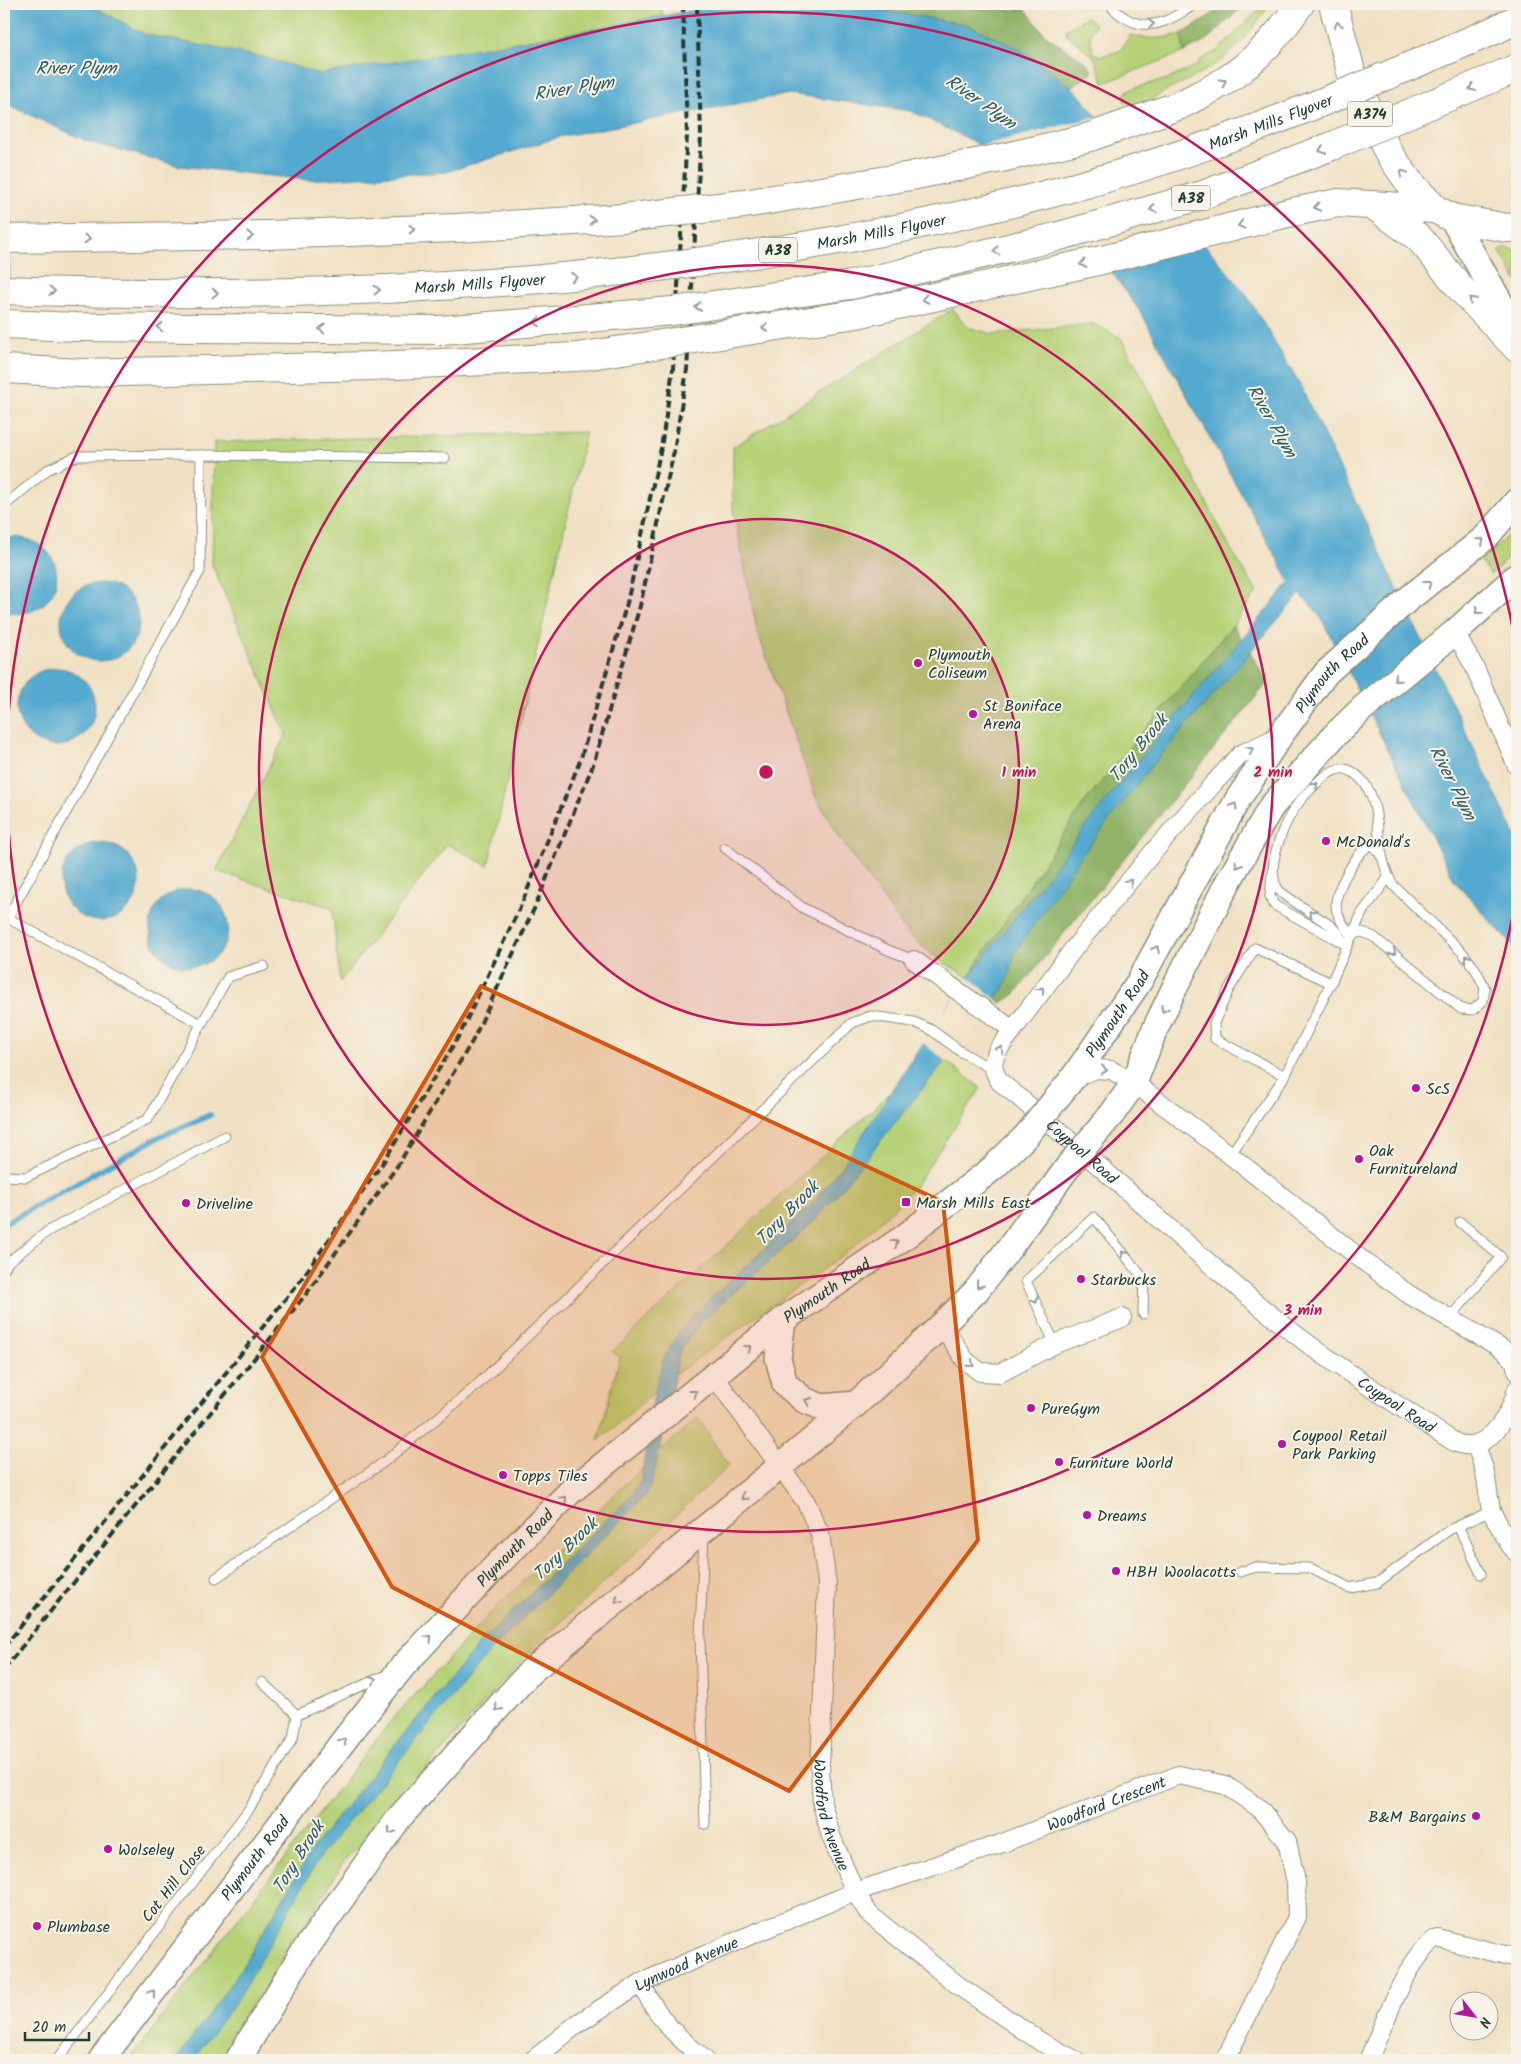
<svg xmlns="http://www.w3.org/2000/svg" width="1521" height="2064" font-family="Kalam,sans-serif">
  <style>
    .green { fill: #b6d177; stroke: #6a8756 }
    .forest { fill: #90b368; stroke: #58784e }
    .water { fill: #52a9cf; stroke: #387382 }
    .pier { fill: #f1e1c4 }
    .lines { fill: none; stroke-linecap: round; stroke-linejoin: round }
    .stream { stroke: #52a9cf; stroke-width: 6 }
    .lane-casing { stroke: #888f7c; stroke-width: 11 }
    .street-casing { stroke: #888f7c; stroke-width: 20 }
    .secondary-casing { stroke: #888f7c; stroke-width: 28 }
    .primary-casing { stroke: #888f7c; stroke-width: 30 }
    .highway-casing { stroke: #888f7c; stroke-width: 30 }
    .lane { stroke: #fff; stroke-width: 9 }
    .street { stroke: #fff; stroke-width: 18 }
    .secondary { stroke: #fff; stroke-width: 25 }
    .primary { stroke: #fff; stroke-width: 28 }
    .highway { stroke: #fff; stroke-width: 28 }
    .rail { stroke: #1f3d34; stroke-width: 4; stroke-dasharray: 8 4; stroke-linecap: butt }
    .secondary-bridge-casing { stroke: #888f7c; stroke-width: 28; stroke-linecap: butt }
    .highway-bridge-casing { stroke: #888f7c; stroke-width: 30; stroke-linecap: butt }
    .secondary-bridge { stroke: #fff; stroke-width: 25 }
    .highway-bridge { stroke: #fff; stroke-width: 28 }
    .oneway { stroke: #8f9e9a }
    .marked { fill: #d45610; fill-opacity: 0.2; stroke: #d45610; stroke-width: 4; stroke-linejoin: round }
    .ring { fill: none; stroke: #c2185b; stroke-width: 2.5 }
    .poi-dot { fill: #b5179e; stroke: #f7f3e8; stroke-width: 2 }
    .labels { text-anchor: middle; stroke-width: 4; stroke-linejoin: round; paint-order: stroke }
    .shield { fill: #f7f3e8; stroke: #60746a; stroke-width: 1 }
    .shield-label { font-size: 15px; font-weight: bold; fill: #1f3d34 }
    .street-label { font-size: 16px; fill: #1f3d34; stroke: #f7f3e8 }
    .poi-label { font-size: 16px; fill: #1f3d34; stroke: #f7f3e8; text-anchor: start }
    .water-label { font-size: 18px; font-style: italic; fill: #2e5d62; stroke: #f7f3e8 }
    .centre { fill: #c2185b; stroke: #f7f3e8; stroke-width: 2.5 }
    .ring-label { font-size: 15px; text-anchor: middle; font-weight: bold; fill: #c2185b; stroke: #f7f3e8; stroke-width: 4; stroke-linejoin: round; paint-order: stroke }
  </style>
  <rect width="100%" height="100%" fill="#f7f3e8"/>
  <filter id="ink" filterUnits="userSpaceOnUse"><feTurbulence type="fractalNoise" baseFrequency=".02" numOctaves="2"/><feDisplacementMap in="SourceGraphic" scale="10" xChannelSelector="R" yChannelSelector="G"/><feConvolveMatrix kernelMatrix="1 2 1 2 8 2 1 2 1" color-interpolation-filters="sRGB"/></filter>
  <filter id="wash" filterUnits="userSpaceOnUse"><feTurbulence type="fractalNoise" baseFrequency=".0096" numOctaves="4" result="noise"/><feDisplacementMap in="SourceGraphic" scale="20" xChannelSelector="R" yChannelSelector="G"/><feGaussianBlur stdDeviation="1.12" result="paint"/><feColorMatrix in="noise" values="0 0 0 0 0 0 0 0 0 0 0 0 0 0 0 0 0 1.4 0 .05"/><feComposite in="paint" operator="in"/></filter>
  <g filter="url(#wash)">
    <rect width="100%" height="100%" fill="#f1e1c4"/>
    <g class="green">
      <polygon points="4,4 661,4 663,16 242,97"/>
      <path d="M1265 4H1270C1256 24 1241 45 1222 60 1204 73 1184 82 1164 92 1151 99 1140 108 1125 102L1124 95 1128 90 1171 78 1199 64 1200 60 1217 51Z"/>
      <path d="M1087 17 1095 24 1090 35 1093 53 1101 56 1120 51 1130 35C1149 40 1162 39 1181 34L1184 52 1104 83 1094 57 1066 34 1067 29Z"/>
      <polygon points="1503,248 1517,250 1517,281 1500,252"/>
      <polygon points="953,309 967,327 992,334 1093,324 1121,338 1149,389 1229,546 1257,592 1233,625 1087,799 968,977 935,957 909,935 847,849 816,797 757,630 733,509 733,447"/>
      <polygon points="586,432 488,866 447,844 340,982 332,908 216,871 286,734 212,565 214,442"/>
      <polygon points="1517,528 1517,549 1491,575 1480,560"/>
      <polygon points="924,1044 981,1088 913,1189 855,1246 674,1375 598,1441 620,1357 612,1352 888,1095"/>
      <polygon points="698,1418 729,1466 530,1651 343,1863 222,2060 129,2060 390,1722 496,1607 659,1452"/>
    </g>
    <g class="forest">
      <polygon points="726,4 936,4 961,8 963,4 975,4 974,9 1026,10 1045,35 1084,61 1091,69 1092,73 1071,87 1024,51 968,25 870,8 725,5"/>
      <polygon points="1226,4 1246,4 1204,42 1184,52 1181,34 1194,27"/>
      <polygon points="1233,625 1268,682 1013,996 1001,1003 968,977 1087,799"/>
    </g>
    <g class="water">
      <polygon points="4,4 89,4 144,34 267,58 319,74 565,34 724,5 870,8 968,25 1024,51 1076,91 1246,294 1300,385 1517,839 1517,951 1454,880 1319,614 1300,594 1148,770 1082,855 1014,953 1010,972 1004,988 818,1218 702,1321 680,1350 654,1475 647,1494 486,1656 321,1855 237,2000 193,2060 176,2060 241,1969 315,1845 395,1745 480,1643 631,1496 641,1481 654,1393 664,1358 679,1332 692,1316 810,1206 842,1166 951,1001 976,968 1127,774 1290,582 1141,313 1072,216 973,141 911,111 789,94 563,136 446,172 308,180 180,166 86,141 4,103"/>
      <path d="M14 537C78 541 66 625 4 612V540Z"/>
      <circle cx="100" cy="622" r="39"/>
      <circle cx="56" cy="707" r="39"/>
      <circle cx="100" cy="882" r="39"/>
      <circle cx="189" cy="928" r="39"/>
    </g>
    <g class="pier">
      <polygon points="1100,116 1184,215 1175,219 1184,216 1204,239 1102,263 1071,218 976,147"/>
      <polygon points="968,977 997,1000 947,1062 922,1042"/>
    </g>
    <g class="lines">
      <g class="stream">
        <polyline points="4,130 9,233"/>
        <polyline points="7,283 8,246"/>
        <polyline points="6,318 7,296"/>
        <polyline points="5,363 6,331"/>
        <polyline points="4,404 5,376"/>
        <polyline points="4,1224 155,1139 210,1115"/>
      </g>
    </g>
  </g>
  <g filter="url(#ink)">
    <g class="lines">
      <g class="lane-casing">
        <g id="lane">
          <path d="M1110 4C1113 10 1118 13 1124 17 1149 34 1173 19 1195 4"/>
          <polyline points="4,506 47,470 77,456 201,455 445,458"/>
          <polyline points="725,848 803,908 888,950 914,960"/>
          <polyline points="1272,875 1270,896 1274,905 1343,943"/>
          <polyline points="4,916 201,1024"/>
          <polyline points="4,924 200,571 201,455"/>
          <path d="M1351 935C1344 926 1336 916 1336 904 1336 890 1357 850 1371 845L1376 848 1380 855"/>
          <path d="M1347 946 1338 933 1331 926C1322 919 1283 896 1278 889 1264 867 1285 819 1300 801 1306 793 1314 786 1321 779 1328 774 1336 767 1345 769 1351 770 1357 775 1361 779 1385 804 1372 854 1394 886L1462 952 1476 970 1485 988 1483 1001 1473 1010 1461 1009 1374 937 1362 932 1351 935"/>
          <polyline points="1285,1076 1215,1039 1214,1023 1229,989 1255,948 1331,983"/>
          <polyline points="1230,1155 1285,1076 1331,983 1362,913 1388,878"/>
          <polyline points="4,1176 26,1177 148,1119 228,977 264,966"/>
          <polyline points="4,1269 8,1262 48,1231 225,1136"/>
          <polyline points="1449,1319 1501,1257 1460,1222"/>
          <polyline points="1055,1344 1026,1281 1094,1217 1144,1279 1143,1314"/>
          <polyline points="1458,1526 1481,1574"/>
          <polyline points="704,1534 700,1636 705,1824"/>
          <polyline points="1240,1572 1256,1567 1310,1568 1350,1588 1377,1583 1449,1530 1491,1511"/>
          <polyline points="216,1578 384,1462 474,1388 852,1023 871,1016 914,1022 930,1029 960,1051 993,1070"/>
          <polyline points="297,1715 388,1674"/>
          <polyline points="57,2060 249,1809 293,1738 297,1715 262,1682"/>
        </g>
      </g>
      <g class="street-casing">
        <g id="street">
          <polyline points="1455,632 1475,668 1517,766"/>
          <path id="s1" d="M1280 736 1241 754 1215 782 1154 851 1075 947 998 1050C991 1064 992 1069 1000 1082 1092 1155 1176 1238 1267 1312 1324 1359 1389 1399 1451 1440 1455 1442 1460 1445 1465 1445 1492 1448 1512 1410 1517 1389"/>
          <polyline points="914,960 1013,1030"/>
          <polyline points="1073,1078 1096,1069 1111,1070 1134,1083 1230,1155 1361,1259 1408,1294 1504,1350 1515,1361 1517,1371"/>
          <polyline points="942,1325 965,1360 980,1372 1000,1373 1055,1344 1122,1318"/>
          <path id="s2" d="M714 1376 806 1502 820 1534 827 1583 820 1766 822 1804 831 1836 855 1892 869 1914 959 1986 1041 2042 1075 2060"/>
          <polyline points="1476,1445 1485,1472 1491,1511 1510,1545 1517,1553"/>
          <path d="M641 1983C658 2019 675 2035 705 2060"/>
          <path id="s3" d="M533 2060 577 2024 641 1983 753 1934 855 1892 1000 1844 1179 1775 1225 1785 1258 1807 1287 1841 1296 1882 1297 1917 1225 2060"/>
          <path d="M1368 2060C1385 2024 1405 1960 1437 1938L1517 1958"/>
        </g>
      </g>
      <g class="secondary-casing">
        <g id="secondary">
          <polyline points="1452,218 1505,311 1517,339"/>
          <path id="s4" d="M1073 1078 1139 982 1238 799 1280 736 1326 673 1407 600 1486 537 1517 501"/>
          <polyline points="1112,1114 1134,1083 1155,1029 1175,987 1228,882 1271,807 1334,736 1363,708 1455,632 1517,576"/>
          <polyline points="783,1320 778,1358 785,1384 804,1400 822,1407 856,1404"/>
          <path id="s5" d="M101 2060 348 1735 403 1666 492 1570 571 1491 783 1320 903 1238 993 1168 1026 1136"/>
          <polyline points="238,2060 300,1957 399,1818 530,1672 856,1404 942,1325 976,1291 1010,1247 1070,1164"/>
        </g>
      </g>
      <g class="primary-casing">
        <polyline id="primary" points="1333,4 1352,75 1388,152 1409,182 1435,209 1452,218 1507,228 1517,227"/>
      </g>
      <g class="highway-casing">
        <g id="highway">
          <path d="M1180 105C1195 97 1211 90 1225 81 1256 61 1280 34 1300 4"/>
          <polyline points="1373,205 1419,238 1463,291 1517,348"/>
          <polyline points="1288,213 1338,203 1435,209"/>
        </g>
      </g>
      <use href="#lane" class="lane"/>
      <use href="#street" class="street"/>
      <use href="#secondary" class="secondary"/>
      <use href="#primary" class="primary"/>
      <use href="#highway" class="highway"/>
      <g class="rail">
        <polyline points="4,1647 300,1281 384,1161 460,1034 522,903 580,761 627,603 661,448 673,369 687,135 683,4"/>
        <polyline points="4,1669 307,1293 398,1165 473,1040 534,909 593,765 640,606 674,451 687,370 701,136 697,4"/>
      </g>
      <g class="secondary-bridge-casing">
        <g id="secondary-bridge">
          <polyline points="1026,1136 1073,1078"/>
          <polyline points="1070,1164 1112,1114"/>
        </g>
      </g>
      <g class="highway-bridge-casing">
        <g id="highway-bridge">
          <polyline points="4,239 267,235 456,228 624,218 744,204 911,176 1006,157 1090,137 1180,105"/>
          <path id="s6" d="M4 290C359 302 710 283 1056 192 1209 152 1350 92 1495 30L1517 19"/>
          <polyline points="4,324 77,327 441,330 673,311 851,285 1056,237 1203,195 1332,146 1517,68"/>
          <polyline points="4,369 81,373 372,366 577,357 856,314 1102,260 1288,213"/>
        </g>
      </g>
      <use href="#secondary-bridge" class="secondary-bridge"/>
      <use href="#highway-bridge" class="highway-bridge"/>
    </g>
    <defs><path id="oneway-chevron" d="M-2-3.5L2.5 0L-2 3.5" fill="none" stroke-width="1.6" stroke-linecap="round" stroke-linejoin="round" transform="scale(1.25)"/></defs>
    <g class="oneway">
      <use href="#oneway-chevron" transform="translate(1151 24) rotate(-3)"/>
      <use href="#oneway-chevron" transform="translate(1338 25) rotate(-105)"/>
      <use href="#oneway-chevron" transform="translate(1223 82) rotate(-32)"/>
      <use href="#oneway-chevron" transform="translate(1472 88) rotate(157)"/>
      <use href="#oneway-chevron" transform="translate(1322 150) rotate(159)"/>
      <use href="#oneway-chevron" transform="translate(1403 173) rotate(-125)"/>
      <use href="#oneway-chevron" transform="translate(1317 207) rotate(169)"/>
      <use href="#oneway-chevron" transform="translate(1153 209) rotate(164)"/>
      <use href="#oneway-chevron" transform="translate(592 220) rotate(-3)"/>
      <use href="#oneway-chevron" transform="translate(1241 225) rotate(166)"/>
      <use href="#oneway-chevron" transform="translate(412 229) rotate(-2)"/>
      <use href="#oneway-chevron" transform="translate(250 236) rotate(-1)"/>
      <use href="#oneway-chevron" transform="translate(87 239) rotate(-1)"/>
      <use href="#oneway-chevron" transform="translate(996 251) rotate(167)"/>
      <use href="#oneway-chevron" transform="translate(1083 264) rotate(168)"/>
      <use href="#oneway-chevron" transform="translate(574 277) rotate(-5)"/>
      <use href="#oneway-chevron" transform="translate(377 290) rotate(-2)"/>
      <use href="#oneway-chevron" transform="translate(52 291) rotate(2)"/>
      <use href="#oneway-chevron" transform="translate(215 293) rotate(1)"/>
      <use href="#oneway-chevron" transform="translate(925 299) rotate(168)"/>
      <use href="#oneway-chevron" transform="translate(1472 300) rotate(-134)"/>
      <use href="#oneway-chevron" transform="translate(698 307) rotate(172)"/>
      <use href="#oneway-chevron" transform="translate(537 322) rotate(175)"/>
      <use href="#oneway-chevron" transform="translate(160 327) rotate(-179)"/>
      <use href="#oneway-chevron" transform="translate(765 328) rotate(171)"/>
      <use href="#oneway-chevron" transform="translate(322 329) rotate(-179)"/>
      <use href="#oneway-chevron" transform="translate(1481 541) rotate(-41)"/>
      <use href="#oneway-chevron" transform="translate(1428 584) rotate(-38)"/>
      <use href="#oneway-chevron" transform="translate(1478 611) rotate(139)"/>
      <use href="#oneway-chevron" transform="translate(1397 679) rotate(140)"/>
      <use href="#oneway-chevron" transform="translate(1250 750) rotate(-28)"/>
      <use href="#oneway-chevron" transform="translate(1315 785) rotate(-43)"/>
      <use href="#oneway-chevron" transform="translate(1234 806) rotate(-60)"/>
      <use href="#oneway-chevron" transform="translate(1238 865) rotate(120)"/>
      <use href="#oneway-chevron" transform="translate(1129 882) rotate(-50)"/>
      <use href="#oneway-chevron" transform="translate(1312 913) rotate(-145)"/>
      <use href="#oneway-chevron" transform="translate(1156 949) rotate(-62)"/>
      <use href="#oneway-chevron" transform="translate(1393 952) rotate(40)"/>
      <use href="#oneway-chevron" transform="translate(1467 958) rotate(-129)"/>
      <use href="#oneway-chevron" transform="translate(1041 990) rotate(-53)"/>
      <use href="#oneway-chevron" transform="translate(1164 1009) rotate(116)"/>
      <use href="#oneway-chevron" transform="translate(1000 1049) rotate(-57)"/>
      <use href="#oneway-chevron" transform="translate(1104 1070) rotate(6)"/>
      <use href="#oneway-chevron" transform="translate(895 1243) rotate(-34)"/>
      <use href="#oneway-chevron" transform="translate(1124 1254) rotate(-129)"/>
      <use href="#oneway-chevron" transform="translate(979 1285) rotate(129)"/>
      <use href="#oneway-chevron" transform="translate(1035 1300) rotate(65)"/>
      <use href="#oneway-chevron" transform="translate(748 1348) rotate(-39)"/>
      <use href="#oneway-chevron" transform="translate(971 1364) rotate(40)"/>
      <use href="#oneway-chevron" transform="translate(694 1393) rotate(-38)"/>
      <use href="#oneway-chevron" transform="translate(808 1401) rotate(-155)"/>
      <use href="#oneway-chevron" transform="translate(744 1497) rotate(141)"/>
      <use href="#oneway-chevron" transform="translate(564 1499) rotate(-45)"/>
      <use href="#oneway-chevron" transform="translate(618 1600) rotate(141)"/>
      <use href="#oneway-chevron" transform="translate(429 1638) rotate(-47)"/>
      <use href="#oneway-chevron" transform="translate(373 1680) rotate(-25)"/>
      <use href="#oneway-chevron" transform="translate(498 1708) rotate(132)"/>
      <use href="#oneway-chevron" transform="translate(343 1741) rotate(-52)"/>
      <use href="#oneway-chevron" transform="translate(391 1831) rotate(126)"/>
      <use href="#oneway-chevron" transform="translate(152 1993) rotate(-53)"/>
    </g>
  </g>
  <path class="marked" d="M481 986 943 1202 978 1540 789 1791 392 1587 262 1357Z"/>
  <circle cx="766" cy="772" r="253" fill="#c2185b" fill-opacity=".12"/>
  <g class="ring">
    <circle cx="766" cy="772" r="253"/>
    <circle cx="766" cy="772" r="507"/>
    <path d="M1517 891A760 760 0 1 1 1517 653"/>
  </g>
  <g class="poi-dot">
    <circle cx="918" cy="663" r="5"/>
    <circle cx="973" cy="714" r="5"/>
    <circle cx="1326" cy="841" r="5"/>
    <circle cx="1416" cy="1088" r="5"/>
    <circle cx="1359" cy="1159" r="5"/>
    <rect x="901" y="1197" width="10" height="10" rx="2.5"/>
    <circle cx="186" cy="1203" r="5"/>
    <circle cx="1081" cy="1279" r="5"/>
    <circle cx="1031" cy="1408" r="5"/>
    <circle cx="1282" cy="1444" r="5"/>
    <circle cx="1059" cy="1462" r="5"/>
    <circle cx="503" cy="1475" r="5"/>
    <circle cx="1087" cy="1515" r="5"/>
    <circle cx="1116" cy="1571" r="5"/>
    <circle cx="1476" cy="1816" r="5"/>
    <circle cx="108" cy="1849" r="5"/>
    <circle cx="37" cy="1926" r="5"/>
  </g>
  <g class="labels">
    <g class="shield">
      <rect x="1347.5" y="101.5" width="45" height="25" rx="4"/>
      <rect x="1172" y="185.5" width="38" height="25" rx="4"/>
      <rect x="759" y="237.5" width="38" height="25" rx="4"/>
    </g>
    <g class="shield-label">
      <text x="1370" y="119">A374</text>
      <text x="1191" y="203">A38</text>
      <text x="778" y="255">A38</text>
    </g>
    <g class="street-label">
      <text dy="6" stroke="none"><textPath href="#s6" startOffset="1286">Marsh Mills Flyover</textPath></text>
      <text dy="6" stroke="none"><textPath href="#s6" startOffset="881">Marsh Mills Flyover</textPath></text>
      <text dy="6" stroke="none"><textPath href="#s6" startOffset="476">Marsh Mills Flyover</textPath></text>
      <text dy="6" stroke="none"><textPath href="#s4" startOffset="482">Plymouth Road</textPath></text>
      <text dy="6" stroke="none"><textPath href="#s4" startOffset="78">Plymouth Road</textPath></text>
      <text dy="6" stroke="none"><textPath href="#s1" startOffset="568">Coypool Road</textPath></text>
      <text dy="6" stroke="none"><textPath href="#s5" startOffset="1064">Plymouth Road</textPath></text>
      <text dy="6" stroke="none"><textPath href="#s1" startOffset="972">Coypool Road</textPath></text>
      <text dy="6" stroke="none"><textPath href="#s5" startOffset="659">Plymouth Road</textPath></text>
      <text dy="6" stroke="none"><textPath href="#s3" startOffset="632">Woodford Crescent</textPath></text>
      <text dy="6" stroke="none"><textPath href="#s2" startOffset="474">Woodford Avenue</textPath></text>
      <text dy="6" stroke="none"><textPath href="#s5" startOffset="254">Plymouth Road</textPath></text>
      <text transform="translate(173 1883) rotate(-52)" y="6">Cot Hill Close</text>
      <text dy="6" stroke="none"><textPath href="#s3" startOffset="182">Lynwood Avenue</textPath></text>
    </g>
    <g class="poi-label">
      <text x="928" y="660">Plymouth<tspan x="928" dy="18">Coliseum</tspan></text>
      <text x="983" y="711">St Boniface<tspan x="983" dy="18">Arena</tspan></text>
      <text x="1336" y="847">McDonald's</text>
      <text x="1426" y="1094">ScS</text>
      <text x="1369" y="1156">Oak<tspan x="1369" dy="18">Furnitureland</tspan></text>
      <text x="916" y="1208">Marsh Mills East</text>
      <text x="196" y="1209">Driveline</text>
      <text x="1091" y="1285">Starbucks</text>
      <text x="1041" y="1414">PureGym</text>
      <text x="1292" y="1441">Coypool Retail<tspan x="1292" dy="18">Park Parking</tspan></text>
      <text x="1069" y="1468">Furniture World</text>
      <text x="513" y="1481">Topps Tiles</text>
      <text x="1097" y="1521">Dreams</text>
      <text x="1126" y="1577">HBH Woolacotts</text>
      <text x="1466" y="1822" text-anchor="end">B&amp;M Bargains</text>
      <text x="118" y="1855">Wolseley</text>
      <text x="47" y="1932">Plumbase</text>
    </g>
    <g class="water-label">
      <text x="76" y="74">River Plym</text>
      <text transform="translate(574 88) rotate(-9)" y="6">River Plym</text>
      <text transform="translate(981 102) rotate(35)" y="6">River Plym</text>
      <text transform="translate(1272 421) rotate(60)" y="6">River Plym</text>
      <text transform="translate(1138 748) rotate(-51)" y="6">Tory Brook</text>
      <text transform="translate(1453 783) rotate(63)" y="6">River Plym</text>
      <text transform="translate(787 1213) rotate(-46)" y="6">Tory Brook</text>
      <text transform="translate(565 1549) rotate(-44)" y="6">Tory Brook</text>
      <text transform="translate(298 1857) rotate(-58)" y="6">Tory Brook</text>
    </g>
  </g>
  <circle cx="766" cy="772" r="8" class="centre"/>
  <g class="ring-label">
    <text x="1019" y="777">1 min</text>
    <text x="1273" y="777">2 min</text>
    <text x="1303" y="1315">3 min</text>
  </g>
  <rect width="1521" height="2064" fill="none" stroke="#f7f3e8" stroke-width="20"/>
  <g transform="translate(1474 2016) rotate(121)"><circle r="24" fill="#f7f3e8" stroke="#a1aaa0"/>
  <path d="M0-4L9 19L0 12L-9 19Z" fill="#b5179e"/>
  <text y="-8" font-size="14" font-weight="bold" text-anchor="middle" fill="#1f3d34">N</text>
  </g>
  <path d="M25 2032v8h64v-8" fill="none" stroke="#1f3d34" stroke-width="2.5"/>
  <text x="32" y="2032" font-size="15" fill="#1f3d34" stroke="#f7f3e8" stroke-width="4" paint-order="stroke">20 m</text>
</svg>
